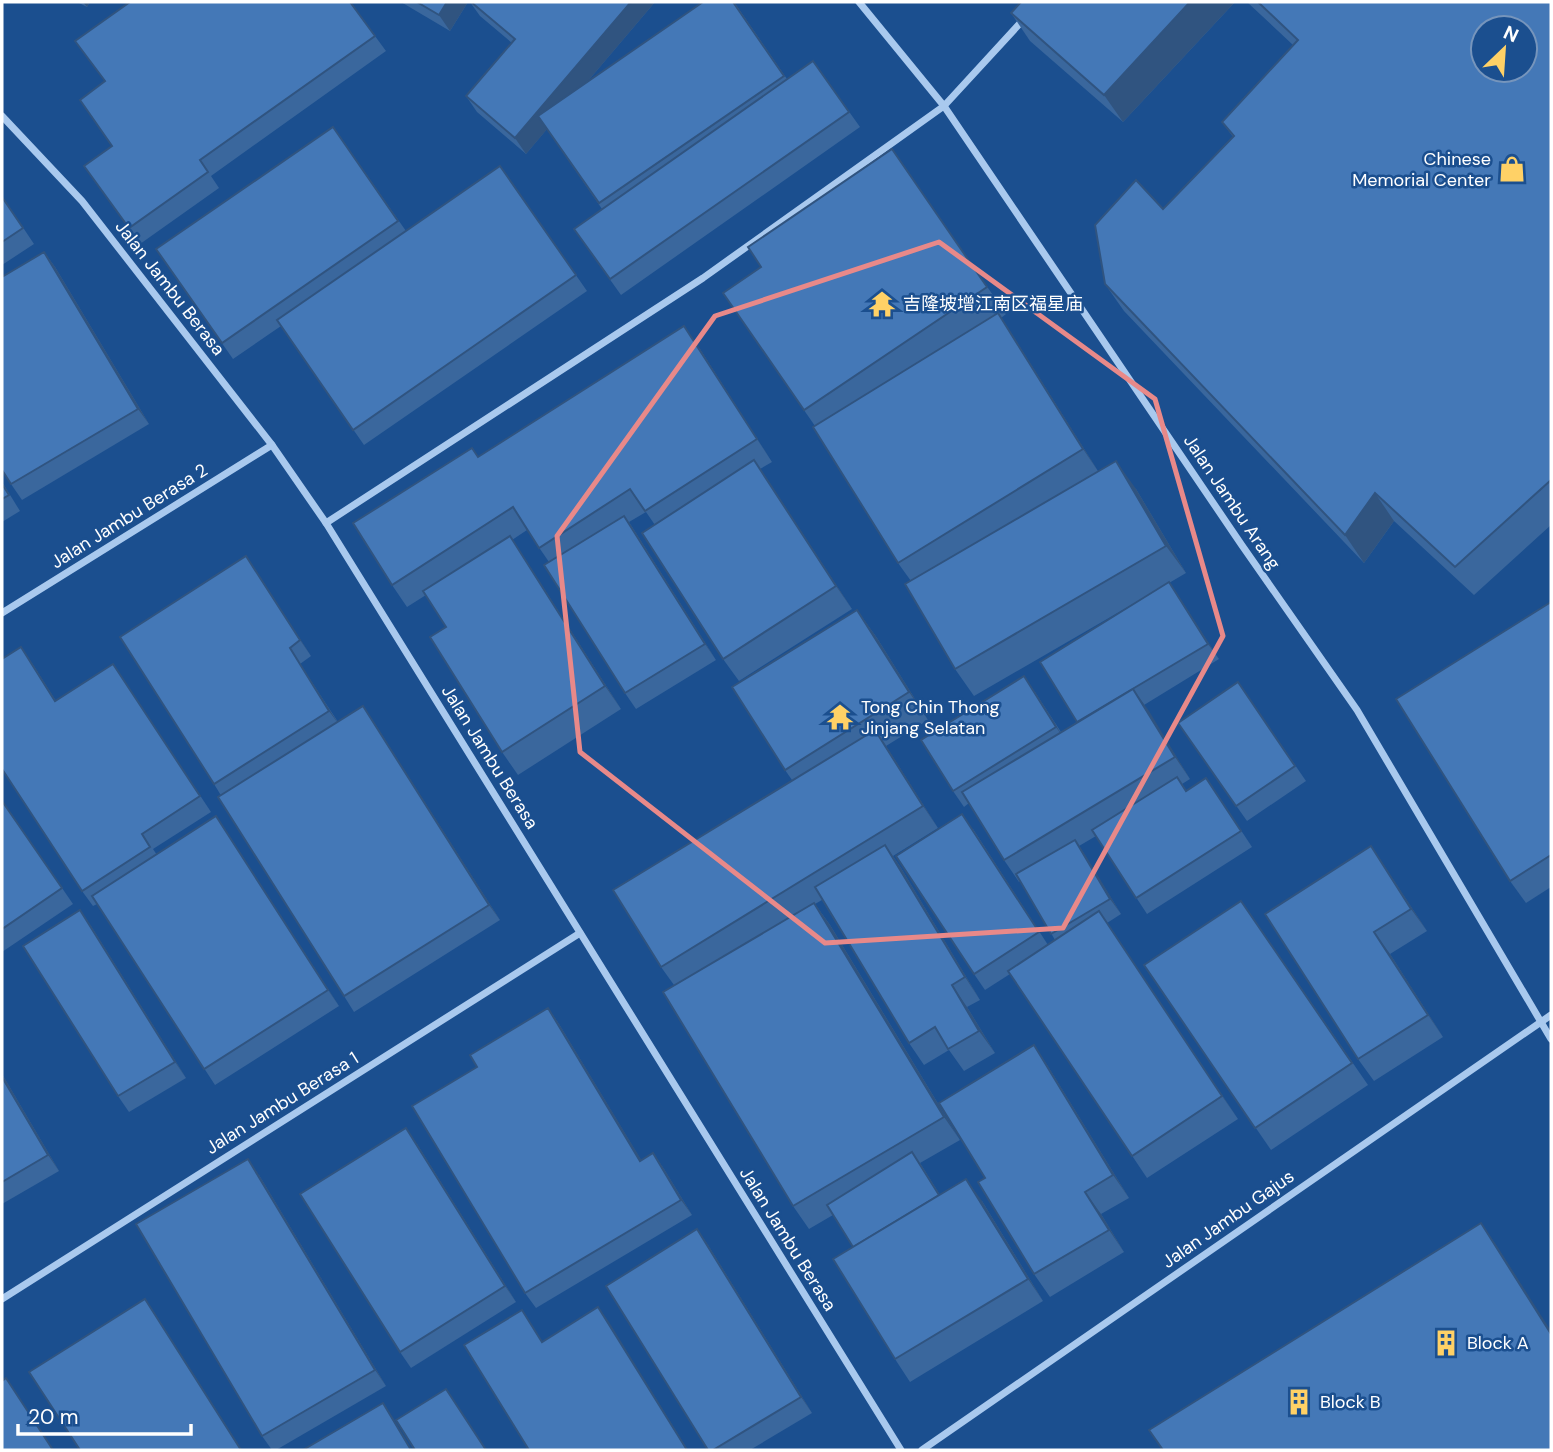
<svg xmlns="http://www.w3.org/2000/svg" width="1553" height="1452" font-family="'DM Sans','Noto Sans SC',sans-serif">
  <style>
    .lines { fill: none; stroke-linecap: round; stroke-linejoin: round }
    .street { stroke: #a9c9ee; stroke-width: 7 }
    .wall { fill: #3a679d }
    .shaded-wall { fill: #305480 }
    .building { fill: #4478b7; stroke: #305480; stroke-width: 2; fill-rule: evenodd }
    .marked { fill: none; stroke: #e88989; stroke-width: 5; stroke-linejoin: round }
    .labels { text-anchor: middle; stroke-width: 5; stroke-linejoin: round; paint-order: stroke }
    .poi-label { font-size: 18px; fill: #fff; stroke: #1b4f8f; text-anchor: start }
    .street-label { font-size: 18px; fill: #fff; stroke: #1b4f8f }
  </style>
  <rect width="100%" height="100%" fill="#1b4f8f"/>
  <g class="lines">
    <g class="street">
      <polyline points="859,2 944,106 1241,544 1357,710 1551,1039"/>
      <polyline points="2,116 82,201 272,445 326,523 901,1450"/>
      <polyline points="326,523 703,278 944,106 1024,19"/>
      <polyline points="2,613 272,445"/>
      <polyline points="2,1299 580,933"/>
      <polyline points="922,1450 1551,1015"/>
    </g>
  </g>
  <g class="wall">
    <polygon points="77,2 90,2 87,7"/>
    <polygon points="350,2 386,51 211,176 219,188 140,244 84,166 112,146 105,81 75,41"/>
    <polygon points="401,2 468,2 450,31"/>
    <polygon points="470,2 655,2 587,82 734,2 787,79 813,61 860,127 621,295 574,229 602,209 547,129 526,154 477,112 466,96 512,43 480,16"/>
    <polygon points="1235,2 1123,122 1030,41 1011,13"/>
    <polygon points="1247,2 1551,2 1551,525 1474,595 1394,521 1364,563 1124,311 1105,284 1163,209 1233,137 1222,122 1293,45"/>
    <polygon points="333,127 406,231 500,166 587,291 364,445 281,326 233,359 156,249"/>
    <polygon points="892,149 1006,314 1001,318 1013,336 1098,471 1136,489 1186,573 1169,583 1219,659 1144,705 1190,779 1182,784 1186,790 1217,794 1252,847 1147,914 1096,836 1079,846 1121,914 1107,923 1238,1119 1147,1178 1010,974 985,990 974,974 973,829 1048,945 1055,940 1021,881 1019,882 1004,860 969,803 964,807 953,791 1035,692 1061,732 1077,722 1164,586 974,696 955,669 911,581 898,563 815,426 723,293 761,267"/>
    <polygon points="2,196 34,244 2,265"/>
    <polygon points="44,252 55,267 149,424 22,500 11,484"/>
    <polygon points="700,349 772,462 760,469 852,609 739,681 723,659 655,525 646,512 629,522 716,660 636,709 625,693 549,562 527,530 512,540 525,559 621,709 518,775 502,752 446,627 426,595 407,607 392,585 478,457"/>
    <polygon points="2,482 20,511 2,522"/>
    <polygon points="246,556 311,656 300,664 338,722 363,706 500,920 354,1012 344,996 214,784"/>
    <polygon points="1551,602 1551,887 1526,903 1510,881"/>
    <polygon points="857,610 877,638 928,720 886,746 938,828 893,856 901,868 980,1000 967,1007 995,1053 964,1071 949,1050 924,1065 909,1043 822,900 815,904 830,925 960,1140 920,1163 940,1195 982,1201 1043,1301 910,1382 895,1359 853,1247 833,1215 809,1229 793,1206 674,985 661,967 792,780 785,770"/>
    <polygon points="32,663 56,701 113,664 211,812 153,849 157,855 216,816 339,1006 215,1085 97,904 93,906 82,891"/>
    <polygon points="1238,682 1306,781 1247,821 1178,723"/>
    <polygon points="2,801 73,904 2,952"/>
    <polygon points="1371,846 1427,931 1390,954 1443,1037 1374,1081 1358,1059"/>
    <polygon points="1241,901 1368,1085 1271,1150 1144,965"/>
    <polygon points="80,910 91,926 186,1078 129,1112 118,1096"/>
    <polygon points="548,1008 559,1024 641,1160 653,1153 664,1169 692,1215 536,1308 525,1293 477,1067"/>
    <polygon points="1034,1045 1049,1068 1129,1198 1101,1214 1124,1252 1050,1297 1034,1274"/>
    <polygon points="2,1074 59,1171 2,1204"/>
    <polygon points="417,1144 516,1302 411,1368 400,1352"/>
    <polygon points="259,1175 386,1386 276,1450 272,1450 262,1436"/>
    <polygon points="697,1229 708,1245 812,1413 750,1450 708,1450"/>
  </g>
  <g class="shaded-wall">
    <polygon points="83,2 90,2 87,7"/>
    <polygon points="447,2 468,2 450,31 439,15"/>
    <polygon points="631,2 655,2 526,154 515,138"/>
    <polygon points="1190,2 1235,2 1123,122 1104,95"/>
    <polygon points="44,252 55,267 149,424 138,409"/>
    <polygon points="998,313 1013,336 1098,471 1083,449"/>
    <polygon points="684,326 700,349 772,462 757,439"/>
    <polygon points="754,460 770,483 852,609 836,586"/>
    <polygon points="1116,461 1136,489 1186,573 1166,546"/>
    <polygon points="1375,493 1394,521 1364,563 1345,535"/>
    <polygon points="624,516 635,532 716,660 705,644"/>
    <polygon points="510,536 525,559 621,709 605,686"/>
    <polygon points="246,556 257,572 311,656 300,640"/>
    <polygon points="1169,582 1180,598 1219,659 1208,644"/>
    <polygon points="857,610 877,638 928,720 909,692"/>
    <polygon points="21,647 32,663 66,717 55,701"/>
    <polygon points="290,648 300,664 340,726 329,711"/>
    <polygon points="1024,676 1035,692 1067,743 1056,727"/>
    <polygon points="1133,689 1149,711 1190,779 1175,757"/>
    <polygon points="363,706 374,722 500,920 489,905"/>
    <polygon points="875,730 890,752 938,828 923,806"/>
    <polygon points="216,816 227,832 339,1006 328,990"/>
    <polygon points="1075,840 1086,856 1121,914 1110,899"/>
    <polygon points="885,845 901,868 980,1000 965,977"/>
    <polygon points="1371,846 1386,868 1427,931 1411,909"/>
    <polygon points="814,903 830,925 960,1140 944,1117"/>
    <polygon points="80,910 91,926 186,1078 175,1062"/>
    <polygon points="1099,911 1114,933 1238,1119 1222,1096"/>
    <polygon points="1374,932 1390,954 1443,1037 1428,1015"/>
    <polygon points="952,985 967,1007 995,1053 979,1031"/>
    <polygon points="548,1008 559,1024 651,1176 640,1161"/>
    <polygon points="1034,1045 1049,1068 1129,1198 1113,1175"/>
    <polygon points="2,1074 59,1171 48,1155 2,1077"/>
    <polygon points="406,1128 417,1144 516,1302 505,1286"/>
    <polygon points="653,1153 664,1169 692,1215 681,1200"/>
    <polygon points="248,1159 259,1175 386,1386 375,1370"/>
    <polygon points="966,1179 982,1201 1043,1301 1028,1279"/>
    <polygon points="1085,1192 1101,1214 1124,1252 1109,1230"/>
    <polygon points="1481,1223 1497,1246 1551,1331 1551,1334"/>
    <polygon points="697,1229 708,1245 812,1413 801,1397"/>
    <polygon points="145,1299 156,1315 242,1450 241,1450"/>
    <polygon points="598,1307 609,1322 688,1450 687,1450"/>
    <polygon points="383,1403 394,1419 412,1450 411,1450"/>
  </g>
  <g class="building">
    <polygon points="130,2 350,2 375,36 200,160 208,172 129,228 84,166 112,146 80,100 105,81 75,41"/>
    <polygon points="417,2 447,2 439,15"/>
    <polygon points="471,2 631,2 515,138 466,96 515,39"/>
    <polygon points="703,2 733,2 784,76 599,203 538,116"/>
    <polygon points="1021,2 1190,2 1104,95 1011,13"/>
    <path d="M1258 2H1551V480L1455 567 1375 493 1345 535 1105 284 1095 225 1136 180 1163 209 1234 136 1222 122 1298 40ZM1483 28H1525V70H1483Z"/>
    <polygon points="813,61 849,112 610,279 574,229"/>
    <polygon points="333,127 398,221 222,343 156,249"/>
    <polygon points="892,149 987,287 804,410 723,293 761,267 748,247"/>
    <polygon points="500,166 576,275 353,430 277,320"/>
    <polygon points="2,197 23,228 2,242"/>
    <polygon points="44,252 138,409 11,484 2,470 2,277"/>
    <polygon points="998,313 1083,449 898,563 813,427"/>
    <polygon points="684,326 757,439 645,511 630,489 539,548 513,507 392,585 353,523 472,448 478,457"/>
    <polygon points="754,460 836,586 723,659 642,533"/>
    <polygon points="1116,461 1166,546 955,669 905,584"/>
    <polygon points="2,484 9,495 2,499"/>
    <polygon points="624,516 705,644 625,693 544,565"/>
    <polygon points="510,536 605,686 502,752 430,637 446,627 423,591"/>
    <polygon points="246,556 300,640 290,648 329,711 214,784 120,637"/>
    <polygon points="1169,582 1208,644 1077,722 1040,662"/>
    <polygon points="1551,602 1551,855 1510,881 1396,699"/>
    <polygon points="857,610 909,692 785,770 732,687"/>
    <polygon points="21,647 55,701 113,664 200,796 142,834 150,847 82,891 2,769 2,659"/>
    <polygon points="1024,676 1056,727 953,791 921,740"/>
    <polygon points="1238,682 1295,766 1236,806 1178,723"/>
    <polygon points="1133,689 1175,757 1004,860 962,792"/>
    <polygon points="363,706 489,905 344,996 218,797"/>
    <polygon points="875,730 923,806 661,967 613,890"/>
    <polygon points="1177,777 1186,791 1206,778 1241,831 1136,898 1092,830"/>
    <polygon points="2,801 62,888 2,929"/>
    <polygon points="962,814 1039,932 974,974 896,856"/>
    <polygon points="216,816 328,990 204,1069 92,896"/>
    <polygon points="1075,840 1110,899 1051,934 1016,874"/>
    <polygon points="885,845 965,977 952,985 979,1031 948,1049 935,1027 909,1043 815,887"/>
    <polygon points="1371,846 1411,909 1374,932 1428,1015 1358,1059 1265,914"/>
    <polygon points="1241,901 1352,1063 1255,1128 1144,965"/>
    <polygon points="814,903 944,1117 793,1206 663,992"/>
    <polygon points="80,910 175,1062 118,1096 23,946"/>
    <polygon points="1099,911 1222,1096 1132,1156 1008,971"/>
    <polygon points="548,1008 640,1161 653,1153 681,1200 525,1293 412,1106 477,1067 470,1055"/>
    <polygon points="1034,1045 1113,1175 1085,1192 1109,1230 1034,1274 978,1182 985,1178 939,1103"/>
    <polygon points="2,1077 48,1155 2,1182"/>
    <polygon points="406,1128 505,1286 400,1352 300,1194"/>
    <polygon points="912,1152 939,1195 853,1247 827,1205"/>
    <polygon points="248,1159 375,1370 262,1436 136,1224"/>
    <polygon points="966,1179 1028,1279 895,1359 833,1259"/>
    <polygon points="1481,1223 1551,1334 1551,1450 1163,1450 1149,1430"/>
    <polygon points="697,1229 801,1397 713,1450 708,1450 606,1286"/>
    <polygon points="145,1299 241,1450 80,1450 29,1372"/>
    <polygon points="598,1307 687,1450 529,1450 464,1345 522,1310 542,1342"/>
    <polygon points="6,1378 53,1450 2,1450 2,1381"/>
    <polygon points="446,1389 486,1450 415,1450 396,1420"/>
    <polygon points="383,1403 411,1450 303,1450"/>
  </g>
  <path class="marked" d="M939 242 1155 399 1223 636 1063 928 825 943 580 752 557 536 715 316Z"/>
  <defs>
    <g id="shop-bare" transform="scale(2.1)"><path d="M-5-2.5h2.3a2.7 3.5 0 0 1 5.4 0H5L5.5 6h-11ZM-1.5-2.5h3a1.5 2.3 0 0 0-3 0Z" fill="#ffd166" stroke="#1b4f8f" stroke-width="2.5" paint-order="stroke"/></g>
    <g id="temple-bare" transform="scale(2.1)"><path d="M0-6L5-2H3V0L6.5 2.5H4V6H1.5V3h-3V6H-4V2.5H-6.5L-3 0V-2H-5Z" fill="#ffd166" stroke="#1b4f8f" stroke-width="2.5" paint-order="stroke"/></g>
    <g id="building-bare" transform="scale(2.1)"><path d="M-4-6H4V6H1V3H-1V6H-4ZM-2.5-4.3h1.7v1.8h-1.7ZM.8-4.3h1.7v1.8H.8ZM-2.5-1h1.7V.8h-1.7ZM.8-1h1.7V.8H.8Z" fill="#ffd166" stroke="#1b4f8f" stroke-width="2.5" paint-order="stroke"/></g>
  </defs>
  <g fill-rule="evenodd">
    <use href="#shop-bare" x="1512" y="169"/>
    <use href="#temple-bare" x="882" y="304"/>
    <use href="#temple-bare" x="840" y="717"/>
    <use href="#building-bare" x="1446" y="1343"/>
    <use href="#building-bare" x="1299" y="1402"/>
  </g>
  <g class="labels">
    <g class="poi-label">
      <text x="1491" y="165" text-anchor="end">Chinese<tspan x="1491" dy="21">Memorial Center</tspan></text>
      <text x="903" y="310">吉隆坡增江南区福星庙</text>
      <text x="861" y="713">Tong Chin Thong<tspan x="861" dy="21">Jinjang Selatan</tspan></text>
      <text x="1467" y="1349">Block A</text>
      <text x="1320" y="1408">Block B</text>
    </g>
    <g class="street-label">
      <text transform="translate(170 288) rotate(52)" y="6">Jalan Jambu Berasa</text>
      <text transform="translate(1232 502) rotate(56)" y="6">Jalan Jambu Arang</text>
      <text transform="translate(129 516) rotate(-32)" y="6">Jalan Jambu Berasa 2</text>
      <text transform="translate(490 757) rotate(58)" y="6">Jalan Jambu Berasa</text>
      <text transform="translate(282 1103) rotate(-32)" y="6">Jalan Jambu Berasa 1</text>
      <text transform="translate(1228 1219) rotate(-35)" y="6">Jalan Jambu Gajus</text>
      <text transform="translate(788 1239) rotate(58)" y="6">Jalan Jambu Berasa</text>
    </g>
  </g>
  <rect width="1553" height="1452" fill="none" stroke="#ffffff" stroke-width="7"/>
  <g transform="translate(1504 49) rotate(25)"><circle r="33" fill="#1b4f8f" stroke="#7695bc" stroke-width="2"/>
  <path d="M0-5L12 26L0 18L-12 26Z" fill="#ffd166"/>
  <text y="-10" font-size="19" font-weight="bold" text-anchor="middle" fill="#ffffff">N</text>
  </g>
  <path d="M18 1424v10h173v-10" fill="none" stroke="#ffffff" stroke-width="3.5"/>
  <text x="28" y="1424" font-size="21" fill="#ffffff" stroke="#1b4f8f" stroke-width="5" paint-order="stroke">20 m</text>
</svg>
